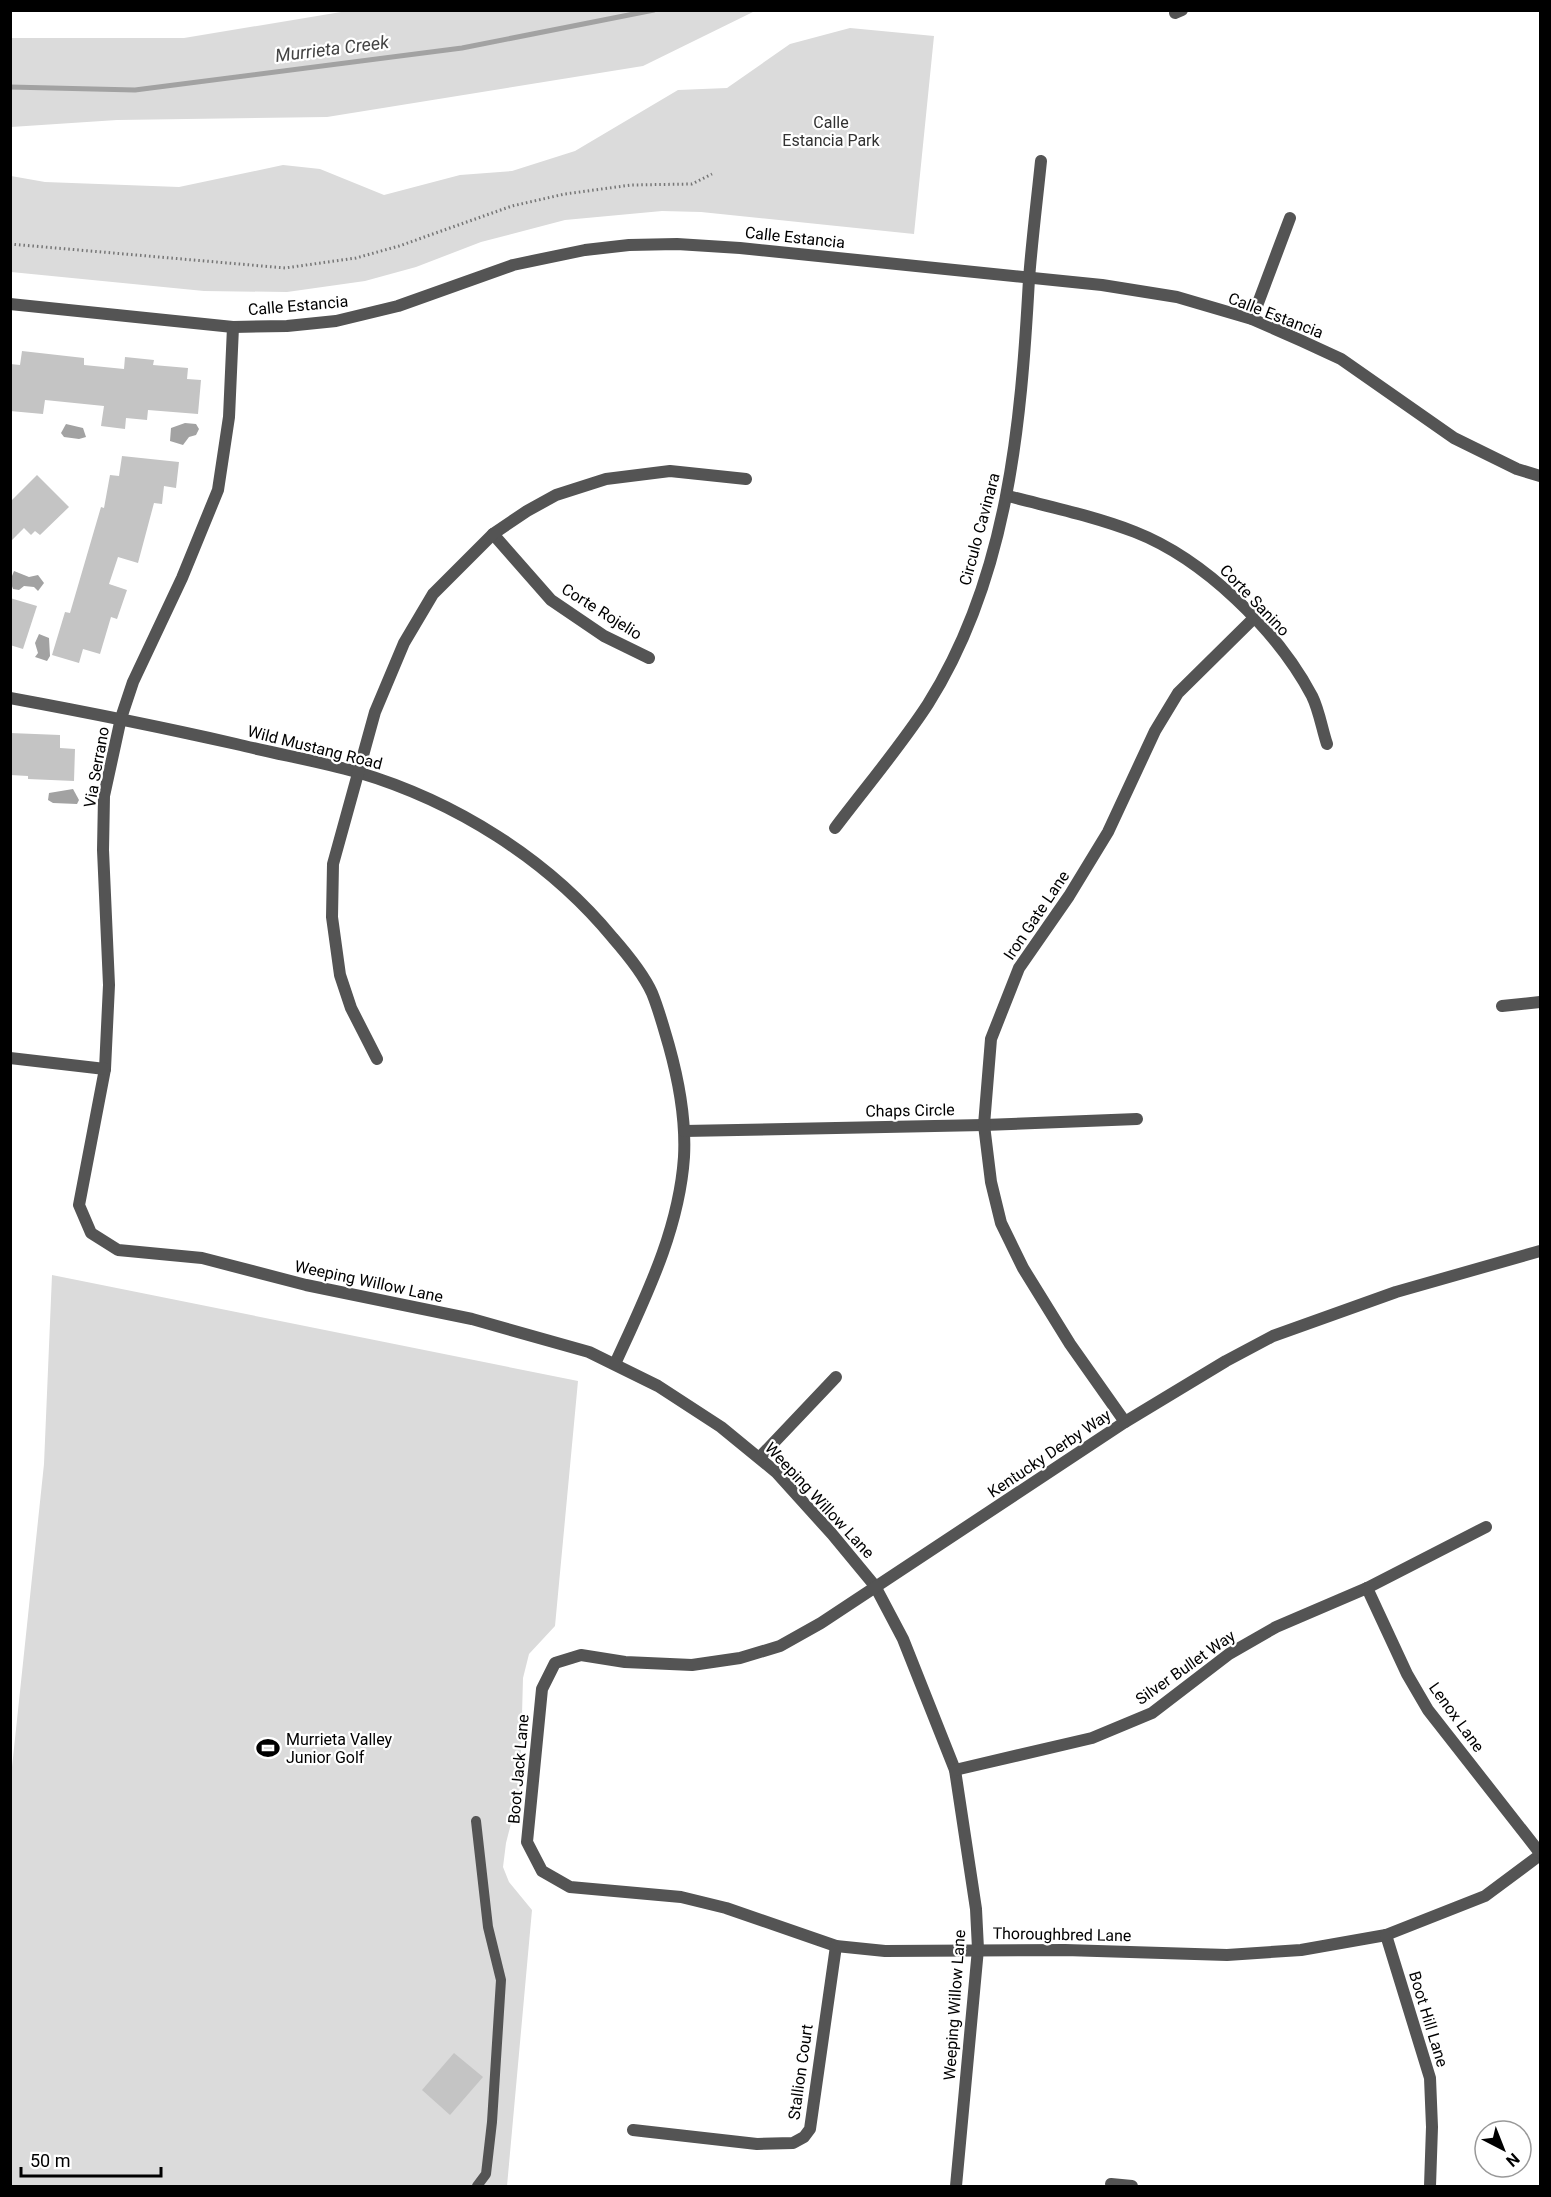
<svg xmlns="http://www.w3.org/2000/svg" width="1551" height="2197" font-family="Roboto,sans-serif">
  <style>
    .green { fill: #dbdbdb }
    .water { fill: #a2a2a2 }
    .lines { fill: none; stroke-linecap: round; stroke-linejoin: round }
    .stream { stroke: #a2a2a2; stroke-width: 5 }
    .building { fill: #c4c4c4 }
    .path { stroke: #767676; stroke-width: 3; stroke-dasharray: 1.5 3; stroke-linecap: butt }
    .service { stroke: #545454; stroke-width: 10 }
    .minor { stroke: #545454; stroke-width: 12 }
    .labels { text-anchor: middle; stroke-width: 4.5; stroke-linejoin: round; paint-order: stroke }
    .park-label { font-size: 16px; fill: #323232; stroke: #fff }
    .street-label { font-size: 16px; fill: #000; stroke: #fff }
    .poi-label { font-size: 16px; fill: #000; stroke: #fff; text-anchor: start }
    .water-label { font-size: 18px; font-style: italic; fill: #434343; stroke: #fff }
  </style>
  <rect width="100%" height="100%" fill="#fff"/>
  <g class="green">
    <polygon points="347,11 347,10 755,11 643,66 327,117 117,120 11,127 11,38 184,38"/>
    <polygon points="850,28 934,36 914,234 701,212 662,211 565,220 481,242 416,267 365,281 287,292 204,291 11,272 11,176 45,182 179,187 283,165 320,169 384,195 460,175 512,171 575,151 678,90 727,88 790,44"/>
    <polygon points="52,1275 578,1381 555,1626 529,1654 523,1678 520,1788 506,1843 503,1867 509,1882 532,1910 507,2186 11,2186 10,1786 44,1464"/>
  </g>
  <g class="water">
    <polygon points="185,423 196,424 199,429 196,435 189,437 183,445 170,441 171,428"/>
    <polygon points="66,424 83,428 86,437 79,439 64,437 61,433"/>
    <polygon points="14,571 29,577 38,575 44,583 38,591 34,587 24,586 19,590 13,589 10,581"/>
    <polygon points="39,634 49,638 50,656 47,661 35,657 38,653 35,643"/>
    <polygon points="73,789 79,800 77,804 53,803 48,800 49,793"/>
  </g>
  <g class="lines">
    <polyline class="stream" points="10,87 135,90 462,48 654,10"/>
  </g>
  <g class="building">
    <polygon points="22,351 84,358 84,365 124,369 125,357 154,360 153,365 188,368 187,379 201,380 198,414 148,410 147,420 126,418 125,429 101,426 104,406 45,400 43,414 10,411 10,364 20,365"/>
    <polygon points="122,456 179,462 176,488 164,486 162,504 154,503 138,563 118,557 109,584 127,590 117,619 111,617 100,654 83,649 79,663 52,655 65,612 70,613 101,507 104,508 110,475 119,476"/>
    <polygon points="37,475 69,507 40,535 35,531 31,535 24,528 10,542 10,502"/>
    <polygon points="10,598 37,606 23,649 10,645"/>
    <polygon points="10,733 60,735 60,748 75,749 74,781 28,779 28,776 10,775"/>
    <polygon points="454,2053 483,2077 450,2115 422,2090"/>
  </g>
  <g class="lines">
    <polyline class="path" points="10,244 285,268 356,258 399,246 512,206 565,194 631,185 692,184 712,174"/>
    <polyline class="service" points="476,1821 488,1927 501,1980 492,2122 486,2174 477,2186"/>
    <g class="minor">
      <polyline points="1175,13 1182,10"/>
      <polyline points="10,304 233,327 287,326 336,321 398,306 513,265 585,250 629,245 677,244 740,248 1102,285 1177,297 1252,319 1302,341 1341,359 1454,438 1517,469 1540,476"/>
      <polyline points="1252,319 1290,218"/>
      <polyline points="233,327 229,417 218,490 182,578 133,682 121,718 104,796 103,850 109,985 105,1069 79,1205 91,1233 118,1250 202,1258 306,1285 472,1319 589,1352 658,1386 721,1427 776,1472 832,1534 875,1586 903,1639 955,1770 976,1909 978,1949 956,2186"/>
      <path d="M1008 496C1050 507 1094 516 1135 532 1204 559 1277 630 1312 696 1319 710 1322 729 1327 744"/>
      <polyline points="493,534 551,600 604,636 649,658"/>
      <path d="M10 698C86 712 161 727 236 744 276 754 318 761 357 772 455 801 548 859 613 938 627 954 643 973 652 993 659 1010 664 1029 669 1046 679 1082 686 1120 684 1157 679 1231 645 1298 615 1364"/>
      <path d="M835 828C866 787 900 747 928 704 1008 577 1021 425 1029 279 1032 240 1037 200 1041 161"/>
      <polyline points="1502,1006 1540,1002"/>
      <polyline points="10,1058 105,1069"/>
      <polyline points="377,1059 351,1008 340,975 332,917 333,864 375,712 404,643 433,594 493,534 527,511 556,495 606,479 670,471 746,479"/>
      <polyline points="684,1131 984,1125 1137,1119"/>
      <polyline points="1540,1251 1396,1292 1273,1336 1226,1361 1125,1422 821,1623 780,1646 740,1658 692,1665 625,1662 581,1655 555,1663 542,1689 527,1842 542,1871 570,1887 681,1897 726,1908 836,1946 885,1951 1065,1950 1227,1955 1301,1950 1386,1935 1485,1896 1540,1855"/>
      <polyline points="1125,1422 1070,1344 1023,1268 1001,1223 991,1182 984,1125 991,1039 1019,968 1069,896 1108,832 1155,731 1178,693 1253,619"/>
      <polyline points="760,1457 836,1377"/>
      <polyline points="1367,1588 1407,1674 1428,1710 1540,1853"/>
      <polyline points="955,1770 1092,1738 1152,1713 1229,1654 1276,1627 1367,1588 1486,1527"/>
      <polyline points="1386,1935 1430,2078 1432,2127 1430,2186"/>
      <polyline points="633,2130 757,2144 793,2143 804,2137 810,2129 836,1946"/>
      <polyline points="1111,2184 1132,2186"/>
    </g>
  </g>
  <defs>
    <g id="stadium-bare" transform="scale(1.8)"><path d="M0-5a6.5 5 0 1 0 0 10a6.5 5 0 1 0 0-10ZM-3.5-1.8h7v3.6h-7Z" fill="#000" stroke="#fff" stroke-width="2.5" paint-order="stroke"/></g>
  </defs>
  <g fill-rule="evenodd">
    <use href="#stadium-bare" x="268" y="1748"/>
  </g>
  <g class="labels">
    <g class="park-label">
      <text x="831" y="128">Calle<tspan x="831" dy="18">Estancia Park</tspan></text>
    </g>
    <g class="street-label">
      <text transform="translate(795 237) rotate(6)" y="6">Calle Estancia</text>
      <text transform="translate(298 305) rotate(-5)" y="6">Calle Estancia</text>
      <text transform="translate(1276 315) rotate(21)" y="6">Calle Estancia</text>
      <text transform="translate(979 529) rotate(-75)" y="6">Circulo Cavinara</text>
      <text transform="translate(1255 600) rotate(46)" y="6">Corte Sanino</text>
      <text transform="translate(602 611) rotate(32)" y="6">Corte Rojelio</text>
      <text transform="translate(315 747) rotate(14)" y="6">Wild Mustang Road</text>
      <text transform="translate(96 767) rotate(-80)" y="6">Via Serrano</text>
      <text transform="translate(1036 915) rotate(-56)" y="6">Iron Gate Lane</text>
      <text transform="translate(910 1110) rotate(-1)" y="6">Chaps Circle</text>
      <text transform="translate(369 1281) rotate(12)" y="6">Weeping Willow Lane</text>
      <text transform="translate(1049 1453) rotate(-34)" y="6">Kentucky Derby Way</text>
      <text transform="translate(820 1500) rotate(47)" y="6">Weeping Willow Lane</text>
      <text transform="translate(1185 1667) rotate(-35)" y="6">Silver Bullet Way</text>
      <text transform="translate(1457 1717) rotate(54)" y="6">Lenox Lane</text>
      <text transform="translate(518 1769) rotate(-85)" y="6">Boot Jack Lane</text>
      <text transform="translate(1062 1934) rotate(1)" y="6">Thoroughbred Lane</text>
      <text transform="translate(954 2005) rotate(-86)" y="6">Weeping Willow Lane</text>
      <text transform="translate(1429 2019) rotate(73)" y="6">Boot Hill Lane</text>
      <text transform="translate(800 2072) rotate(-82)" y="6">Stallion Court</text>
    </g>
    <g class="poi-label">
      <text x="286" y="1745">Murrieta Valley<tspan x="286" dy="18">Junior Golf</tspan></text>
    </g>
    <g class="water-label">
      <text transform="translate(332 49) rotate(-7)" y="6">Murrieta Creek</text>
    </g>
  </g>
  <rect width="1551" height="2197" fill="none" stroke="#000000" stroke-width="24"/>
  <g transform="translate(1503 2149) rotate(138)"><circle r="28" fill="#ffffff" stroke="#999999" stroke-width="1.5"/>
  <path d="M0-4.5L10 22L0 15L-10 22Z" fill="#000000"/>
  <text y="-9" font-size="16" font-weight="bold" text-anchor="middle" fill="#000000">N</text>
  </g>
  <path d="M21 2167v9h140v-9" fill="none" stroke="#000000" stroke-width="3"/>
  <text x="30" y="2167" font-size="18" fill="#000000" stroke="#ffffff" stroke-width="4.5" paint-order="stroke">50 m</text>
</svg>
